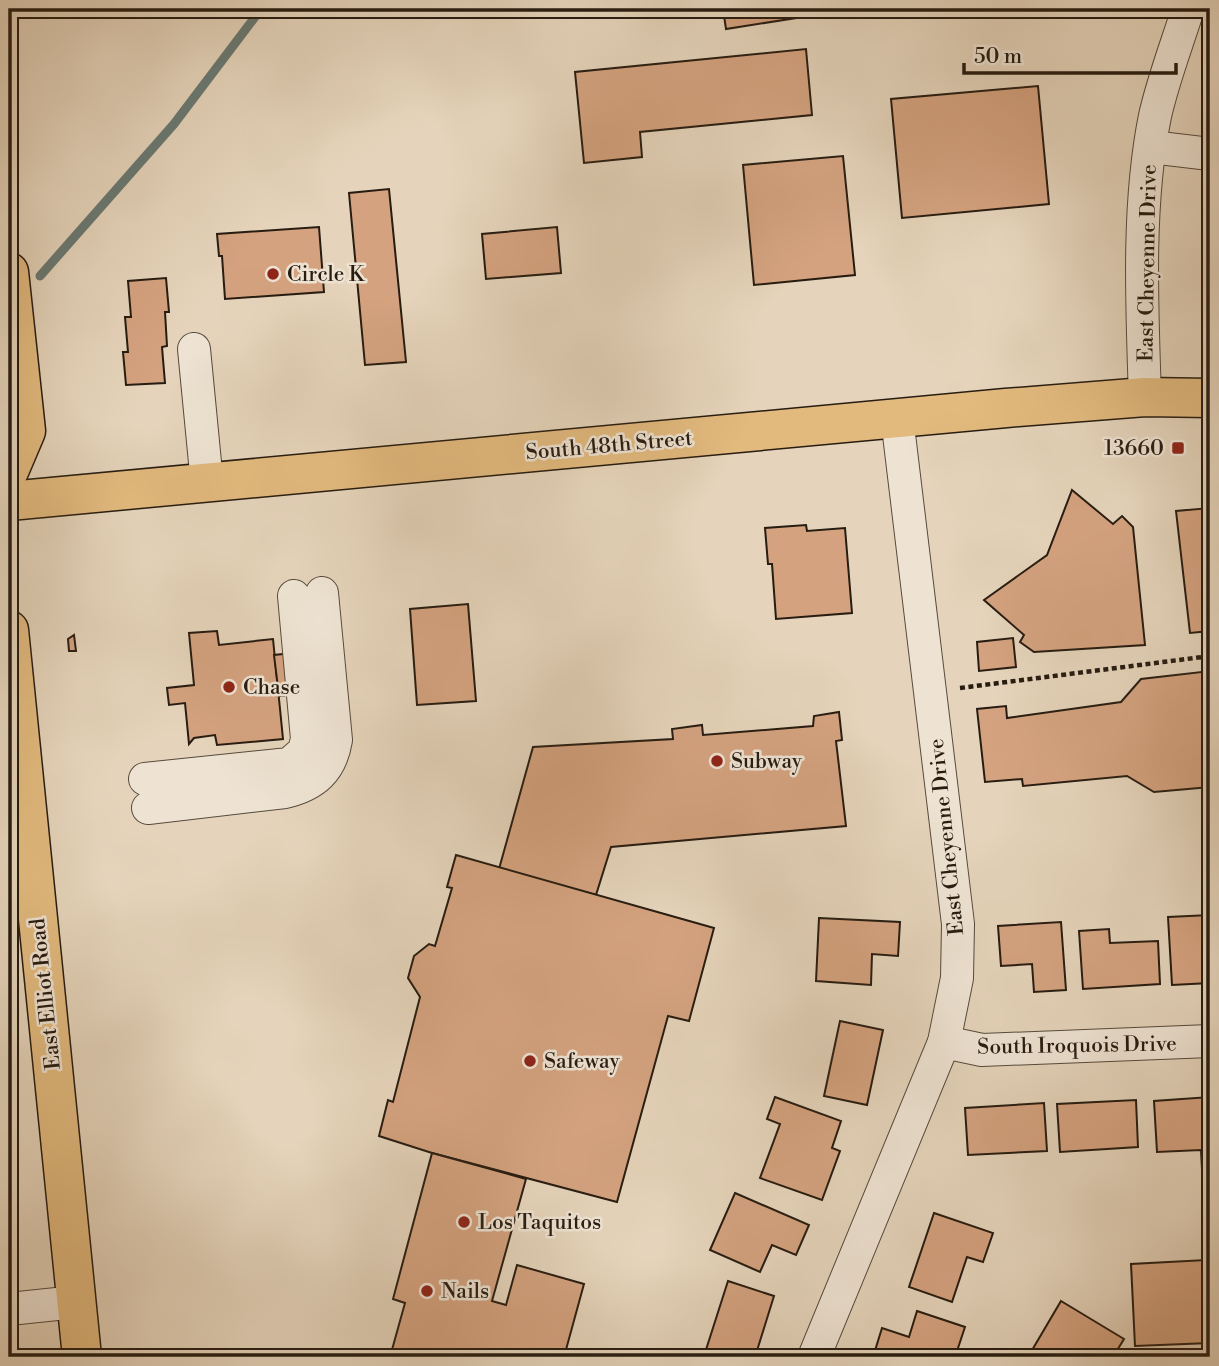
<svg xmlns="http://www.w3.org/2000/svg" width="1219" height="1366" font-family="'Libre Bodoni',serif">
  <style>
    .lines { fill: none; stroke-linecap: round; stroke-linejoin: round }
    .stream { stroke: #6a7973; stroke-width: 9 }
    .building { fill: #d4a27f; stroke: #271c11; stroke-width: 2 }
    .minor-casing { stroke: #564a3c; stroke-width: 34 }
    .major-casing { stroke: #271c11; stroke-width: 41 }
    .path { stroke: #271c11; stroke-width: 4.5; stroke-dasharray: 5 3.5; stroke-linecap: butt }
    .minor { stroke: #eee3d3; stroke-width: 32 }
    .major { stroke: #e2ba7e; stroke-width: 38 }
    .poi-dot { fill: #8f2418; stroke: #eee3d3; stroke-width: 2.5 }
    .labels { text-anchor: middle; stroke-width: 5; stroke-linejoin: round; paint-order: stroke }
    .street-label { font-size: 21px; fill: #271c11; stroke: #eee3d3 }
    .poi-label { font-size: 21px; fill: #271c11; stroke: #eee3d3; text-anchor: start }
  </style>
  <rect width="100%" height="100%" fill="#e5d4bb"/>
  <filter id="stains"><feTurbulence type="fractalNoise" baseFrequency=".00286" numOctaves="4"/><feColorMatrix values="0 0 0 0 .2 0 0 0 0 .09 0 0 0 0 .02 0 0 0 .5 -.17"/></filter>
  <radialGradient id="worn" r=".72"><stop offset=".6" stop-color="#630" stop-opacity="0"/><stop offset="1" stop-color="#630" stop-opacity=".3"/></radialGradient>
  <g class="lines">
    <polyline class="stream" points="40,276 174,124 261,9"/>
  </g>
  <g class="building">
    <polygon points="723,9 834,9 835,12 726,29"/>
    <polygon points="806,49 812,115 640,132 642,157 584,163 575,72"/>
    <polygon points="1038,86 1049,204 902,218 891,99"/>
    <polygon points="843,156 855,275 754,285 743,165"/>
    <polygon points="389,189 406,362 365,365 349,193"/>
    <polygon points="1205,216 1210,216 1210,269 1202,268"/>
    <polygon points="319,227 324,292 225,299 222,256 219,256 217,234"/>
    <polygon points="557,227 561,273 486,279 482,234"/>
    <polygon points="166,278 169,312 165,312 167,346 162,347 165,383 126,385 123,352 128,352 125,317 131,317 128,281"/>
    <polygon points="1072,490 1113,524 1122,516 1133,527 1145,645 1034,652 1020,642 1024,635 984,600 1047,555"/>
    <polygon points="1210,508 1210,631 1190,633 1176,511"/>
    <polygon points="806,525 807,531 845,528 852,613 776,619 772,564 768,564 765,528"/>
    <polygon points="468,604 476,701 417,705 410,609"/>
    <polygon points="217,631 219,645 273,639 283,739 217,745 215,735 194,738 189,744 185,703 169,705 167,688 194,685 189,633"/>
    <polygon points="74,635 76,651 69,651 68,639"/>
    <polygon points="1013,638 1016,667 979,671 977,642"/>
    <polygon points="322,650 326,692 279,696 274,655"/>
    <polygon points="1210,671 1210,787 1154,792 1127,776 1023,786 1022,779 985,782 977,709 1006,706 1007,718 1121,702 1141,679"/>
    <polygon points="839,712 842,740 836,741 846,826 611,847 596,895 499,869 533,747 673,739 672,729 702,725 703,735 813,726 814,716"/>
    <polygon points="456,855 714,928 689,1021 668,1016 617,1202 432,1153 379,1136 388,1100 393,1102 420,997 408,978 414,956 429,944 435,946 452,888 447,887"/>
    <polygon points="1210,915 1210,983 1172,985 1168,917"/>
    <polygon points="819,918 900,922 898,956 872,954 871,985 816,981"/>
    <polygon points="1061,922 1066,990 1034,992 1032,964 1001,966 998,926"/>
    <polygon points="1109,929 1110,943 1158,941 1160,984 1083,989 1079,931"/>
    <polygon points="840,1021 883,1030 867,1105 824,1096"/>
    <polygon points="775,1097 841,1121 832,1148 840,1151 822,1200 760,1178 780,1124 767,1119"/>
    <polygon points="1210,1097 1210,1168 1202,1169 1201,1150 1157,1152 1154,1101"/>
    <polygon points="1136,1100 1138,1147 1060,1152 1057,1104"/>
    <polygon points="1044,1103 1047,1151 968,1155 965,1108"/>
    <polygon points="432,1153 526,1179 492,1301 506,1305 517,1265 584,1284 564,1357 390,1357 405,1303 393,1299"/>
    <polygon points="735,1193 809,1225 796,1255 772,1245 760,1272 710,1250"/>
    <polygon points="934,1213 993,1233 983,1262 967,1257 952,1302 909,1287"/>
    <polygon points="1206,1260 1210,1343 1135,1346 1131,1264"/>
    <polygon points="728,1281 774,1296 755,1357 704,1356"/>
    <polygon points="1061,1301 1124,1339 1113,1357 1090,1357 1082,1353 1080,1357 1028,1357"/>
    <polygon points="917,1311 965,1327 955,1357 873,1357 882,1328 909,1337"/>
  </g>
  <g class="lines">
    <g class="minor-casing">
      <g id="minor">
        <polyline points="1151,147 1210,154"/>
        <polyline points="194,349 207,483"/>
        <path d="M1145 397C1142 307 1137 204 1155 116 1163 80 1177 44 1188 9"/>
        <polyline points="145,779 289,764 304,751 307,739 294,596"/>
        <path d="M148 808 285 792C314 785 331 771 336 740L322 593"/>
        <polyline points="944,1042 982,1050 1210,1041"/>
        <polyline points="9,1309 76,1302"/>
        <polyline points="814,1357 944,1042 957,978 958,924 897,418"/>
      </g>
    </g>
    <g class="major-casing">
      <g id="major">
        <polyline points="9,272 26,431 9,471"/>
        <polyline points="9,501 1006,408 1145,397 1210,398"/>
        <polyline points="9,630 82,1357"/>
      </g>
    </g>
    <polyline class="path" points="960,688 1210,656"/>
    <use href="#minor" class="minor"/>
    <use href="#major" class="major"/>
  </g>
  <g class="poi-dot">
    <circle cx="273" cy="274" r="7"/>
    <rect x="1171" y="441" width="14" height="14" rx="3.5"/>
    <circle cx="229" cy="687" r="7"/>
    <circle cx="717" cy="761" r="7"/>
    <circle cx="530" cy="1061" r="7"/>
    <circle cx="464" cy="1222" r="7"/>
    <circle cx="427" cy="1291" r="7"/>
  </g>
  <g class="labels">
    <g class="street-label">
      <text transform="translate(1147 263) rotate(-89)" y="7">East Cheyenne Drive</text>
      <text transform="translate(609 445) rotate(-5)" y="7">South 48th Street</text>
      <text transform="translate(946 837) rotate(-96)" y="7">East Cheyenne Drive</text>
      <text transform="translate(45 994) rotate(-96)" y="7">East Elliot Road</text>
      <text transform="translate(1077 1045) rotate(-1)" y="7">South Iroquois Drive</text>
    </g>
    <g class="poi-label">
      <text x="287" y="281">Circle K</text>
      <text x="1164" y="455" text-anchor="end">13660</text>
      <text x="243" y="694">Chase</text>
      <text x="731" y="768">Subway</text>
      <text x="544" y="1068">Safeway</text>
      <text x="478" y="1229">Los Taquitos</text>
      <text x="441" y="1298">Nails</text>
    </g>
  </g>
  <rect width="1219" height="1366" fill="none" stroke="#e5d4bb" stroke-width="35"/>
  <rect x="10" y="10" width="1198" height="1345" fill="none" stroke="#271c11" stroke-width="3.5"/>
  <rect x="18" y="18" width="1184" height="1331" fill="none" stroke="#271c11" stroke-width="2"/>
  <path d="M964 63v10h212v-10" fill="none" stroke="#271c11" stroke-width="3.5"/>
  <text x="974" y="63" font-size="21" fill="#271c11" stroke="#eee3d3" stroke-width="5" paint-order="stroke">50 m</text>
  <rect width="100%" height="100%" filter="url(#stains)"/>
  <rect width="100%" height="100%" fill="url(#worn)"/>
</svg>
